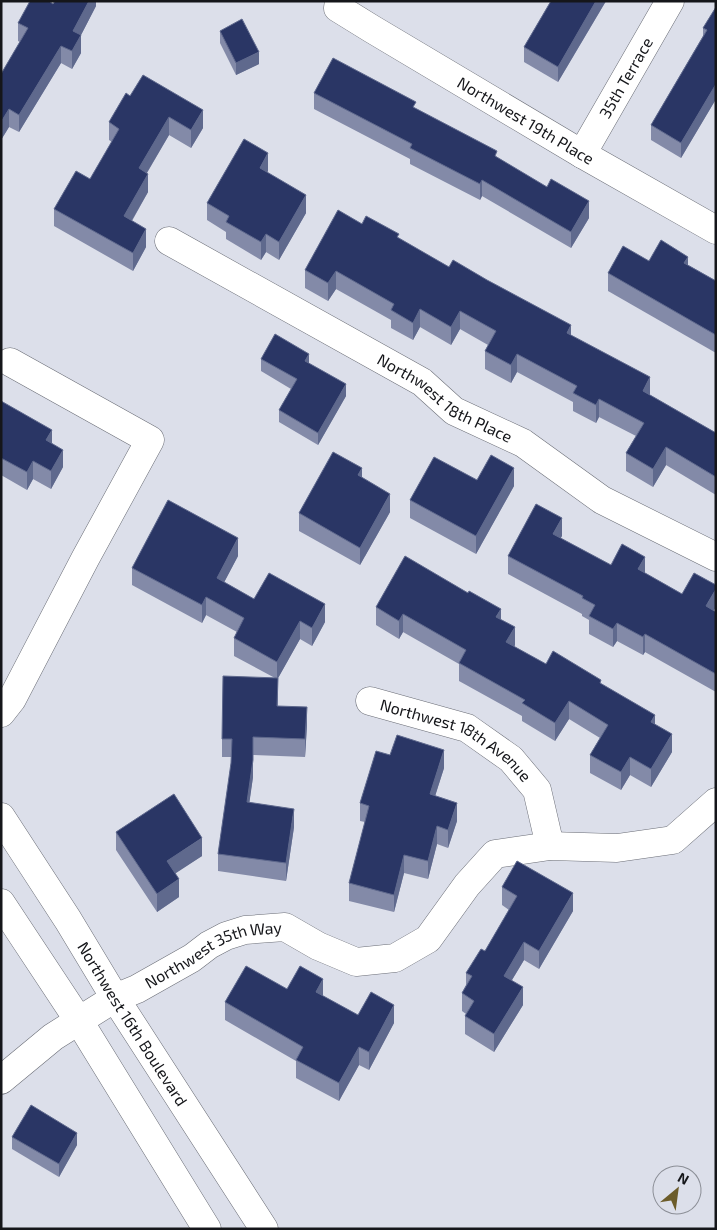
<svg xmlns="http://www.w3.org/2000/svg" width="717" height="1230" font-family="'Exo 2',sans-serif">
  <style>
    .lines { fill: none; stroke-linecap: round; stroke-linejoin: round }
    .minor-casing { stroke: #6a6d76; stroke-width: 29 }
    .major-casing { stroke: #6a6d76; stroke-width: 29 }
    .minor { stroke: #fff; stroke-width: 28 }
    .major { stroke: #fff; stroke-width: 28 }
    .wall { fill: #838aa8 }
    .shaded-wall { fill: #5f698d }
    .building { fill: #2a3665; stroke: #5f698d }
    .labels { text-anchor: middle; stroke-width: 5; stroke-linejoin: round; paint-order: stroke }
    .street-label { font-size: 16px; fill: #15161a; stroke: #dcdfea }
  </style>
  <rect width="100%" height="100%" fill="#dcdfea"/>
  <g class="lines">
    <g class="minor-casing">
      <g id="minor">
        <path id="s1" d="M339 1 338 8 372 29 582 154 716 230"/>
        <path id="s2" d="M582 154 670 1"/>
        <path id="s3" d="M169 241 422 382 454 411 523 443 602 500 716 557"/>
        <path id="s4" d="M370 701 467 728 511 759 537 790 550 846"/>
        <polyline points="1,713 12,699 85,559 150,440 10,362"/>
        <path id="s5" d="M1 1080 53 1037 115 998 137 989 192 958 209 945 226 936 245 930 285 927 318 946 356 962 395 958 428 939 467 885 495 854 550 846 617 848 673 840 716 802"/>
      </g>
    </g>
    <g class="major-casing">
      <g id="major">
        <path id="s6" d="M1 817 68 920 115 998 264 1229"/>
        <polyline points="1,903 79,1021 207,1229"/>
      </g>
    </g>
    <use href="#minor" class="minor"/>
    <use href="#major" class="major"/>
  </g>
  <g class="wall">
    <polygon points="96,1 96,6 81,35 81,53 72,69 61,63 19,132 9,127 1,140 1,74 20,42 18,41 18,23 53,4"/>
    <polygon points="551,1 606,1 558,82 524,62 524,47"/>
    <polygon points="716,7 716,99 681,158 651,140 651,125 703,36 703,28"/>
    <polygon points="220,31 259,64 236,75 220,43"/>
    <polygon points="314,93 416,109 497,157 589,218 571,248 482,196 480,200 410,164 410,159 314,109"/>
    <polygon points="130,96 203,128 191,148 169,135 147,173 148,192 132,221 146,247 133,271 54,226 54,209 90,179 112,142 109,140 109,122"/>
    <polygon points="268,171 267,172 306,213 279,260 266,252 261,260 226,239 226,232 207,220 207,203"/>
    <polygon points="362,224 399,239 571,335 650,395 716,433 716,495 666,465 653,487 626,471 626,453 636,436 599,417 596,423 573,411 573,402 517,372 511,383 485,369 485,351 488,345 460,329 451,345 420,327 413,340 391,328 391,320 336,289 328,301 305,288 305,270"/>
    <polygon points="649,261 688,265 716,281 716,353 608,291 608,273"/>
    <polygon points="261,359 309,363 346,396 318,445 279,422 279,410 291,389 261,371"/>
    <polygon points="1,401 52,443 63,467 51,489 33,479 27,490 1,475"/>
    <polygon points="477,480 514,486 476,554 410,518 410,500"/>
    <polygon points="390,512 360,565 299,531 299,513"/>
    <polygon points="562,536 560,538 611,565 645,573 682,594 716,607 713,611 716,612 716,692 645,652 643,655 617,641 613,647 589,634 589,620 582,616 582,614 508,574 508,556"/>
    <polygon points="238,556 224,582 254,599 325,622 312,646 300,639 278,678 278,706 307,725 305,757 253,755 253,777 249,803 294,827 286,881 218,871 218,854 232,757 222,757 222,739 275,678 234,656 234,638 237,632 206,615 202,623 132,585 132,568"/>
    <polygon points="376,607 501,620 515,645 514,647 546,664 601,684 655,724 672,752 651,787 630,775 621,790 590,773 590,755 600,738 569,719 555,741 522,721 522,716 459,681 459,664 403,632 399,639 376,625"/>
    <polygon points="390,755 444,768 435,796 457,821 448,848 437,844 428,879 404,873 394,912 349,901 349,883 365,822 360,821 360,803"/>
    <polygon points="116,832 202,856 175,873 179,897 157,912 116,850"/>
    <polygon points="502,887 573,911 539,969 524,960 512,980 523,1005 494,1052 465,1034 465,1016 466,1014 462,1011 462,993 466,985 466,973 485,951 509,910 502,905"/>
    <polygon points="287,989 323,996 358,1015 394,1023 369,1070 359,1065 339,1101 296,1078 296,1061 225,1020 225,1002"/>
    <polygon points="12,1137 77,1145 59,1177 12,1149"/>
  </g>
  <g class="shaded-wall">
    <polygon points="89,1 96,1 96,6 81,35 81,53 72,69 72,51 73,31"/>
    <polygon points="596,1 606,1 558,82 558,67"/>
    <polygon points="61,46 61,63 19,132 19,115"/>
    <polygon points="259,52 259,64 236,75 236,63"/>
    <polygon points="716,84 716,99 681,158 681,143"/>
    <polygon points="9,109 9,127 1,140 1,122"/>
    <polygon points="203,110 203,128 191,148 191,130"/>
    <polygon points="169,117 169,135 139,186 139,168"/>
    <polygon points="268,153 268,171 260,186 260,168"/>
    <polygon points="148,174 148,192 124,234 124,216"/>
    <polygon points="482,180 482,196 480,200 480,184"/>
    <polygon points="306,195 306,213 279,260 279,242"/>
    <polygon points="589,201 589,218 571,248 571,232"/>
    <polygon points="146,229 146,247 133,271 133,253"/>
    <polygon points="266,234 266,252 261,260 261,242"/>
    <polygon points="688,257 688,274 684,263"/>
    <polygon points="336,271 336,289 328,301 328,283"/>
    <polygon points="420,309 420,327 413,340 413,323"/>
    <polygon points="460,311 460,329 451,345 451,327"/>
    <polygon points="571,325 571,343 567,333"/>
    <polygon points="309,354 309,366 305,361"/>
    <polygon points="517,354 517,372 511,383 511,365"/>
    <polygon points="650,377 650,395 643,391"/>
    <polygon points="346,384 346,396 318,445 318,433"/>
    <polygon points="599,399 599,417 596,423 596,405"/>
    <polygon points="52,430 52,448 46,440"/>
    <polygon points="666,447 666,465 653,487 653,469"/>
    <polygon points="63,450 63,467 51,489 51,471"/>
    <polygon points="33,461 33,479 27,490 27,472"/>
    <polygon points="362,468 362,486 358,475"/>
    <polygon points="514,468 514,486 476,554 476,536"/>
    <polygon points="390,494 390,512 360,565 360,548"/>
    <polygon points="562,518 562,536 553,552 553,534"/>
    <polygon points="238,538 238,556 217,596 217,578"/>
    <polygon points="645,557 645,574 638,569"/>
    <polygon points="716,589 716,607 706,624 706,606"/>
    <polygon points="206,597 206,615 202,623 202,605"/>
    <polygon points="325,604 325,622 312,646 312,628"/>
    <polygon points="501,609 501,627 496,617"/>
    <polygon points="403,614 403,632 399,639 399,621"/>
    <polygon points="300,621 300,639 277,680 277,662"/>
    <polygon points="617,623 617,641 613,647 613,629"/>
    <polygon points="515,627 515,645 506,660 506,642"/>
    <polygon points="645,634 645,652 643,655 643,637"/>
    <polygon points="569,701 569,719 555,741 555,723"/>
    <polygon points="307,707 307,725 305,757 305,739"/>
    <polygon points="655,715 655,733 651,722"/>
    <polygon points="672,734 672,752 651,787 651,769"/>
    <polygon points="253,737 253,777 247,820 247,802"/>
    <polygon points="444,750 444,768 430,812 430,794"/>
    <polygon points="630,757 630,775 621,790 621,772"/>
    <polygon points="457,803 457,821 448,848 448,830"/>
    <polygon points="294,809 294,827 286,881 286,863"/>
    <polygon points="437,826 437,844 428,879 428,861"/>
    <polygon points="202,838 202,856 167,879 167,861"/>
    <polygon points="404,855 404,873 394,912 394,895"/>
    <polygon points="179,879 179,897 157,912 157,894"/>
    <polygon points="573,893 573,911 539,969 539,951"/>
    <polygon points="524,942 524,960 504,993 504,976"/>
    <polygon points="323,979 323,997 316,992"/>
    <polygon points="523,987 523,1005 494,1052 494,1034"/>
    <polygon points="394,1005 394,1023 369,1070 369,1052"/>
    <polygon points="359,1047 359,1065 339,1101 339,1083"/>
    <polygon points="77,1133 77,1145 59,1177 59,1164"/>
  </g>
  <g class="building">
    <polygon points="30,1 49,1 53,4 55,1 89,1 73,31 81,35 72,51 61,46 19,115 9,109 1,122 1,74 28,28 18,23"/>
    <polygon points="551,1 596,1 558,67 524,47"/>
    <polygon points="716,7 716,84 681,143 651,125 707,30 703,28"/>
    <polygon points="242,19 259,52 236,63 220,31"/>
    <polygon points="333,58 416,102 413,107 497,151 495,156 547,187 551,179 589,201 571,232 482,180 480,184 410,148 412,144 314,93"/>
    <polygon points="143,75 203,110 191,130 169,117 139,168 148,174 124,216 146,229 133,253 54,209 76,171 90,179 119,129 109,122 126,93 130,96"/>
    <polygon points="244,139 268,153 260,168 306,195 279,242 266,234 261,242 226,222 229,216 207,203"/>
    <polygon points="338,210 362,224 366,216 399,234 397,237 449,267 453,260 487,280 571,325 567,333 650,377 643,391 716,433 716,477 666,447 653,469 626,453 644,423 599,399 596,405 573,393 577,386 517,354 511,365 485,351 496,331 460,311 451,327 420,309 413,323 391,310 394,304 336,271 328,283 305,270"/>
    <polygon points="661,240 688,257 684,263 716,281 716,335 608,273 623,246 649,261"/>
    <polygon points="275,334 309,354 305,361 346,384 318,433 279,410 297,379 261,359"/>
    <polygon points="1,401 52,430 46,440 63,450 51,471 33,461 27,472 1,458"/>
    <polygon points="333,452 362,468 358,475 390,494 360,548 299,513"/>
    <polygon points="491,455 514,468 476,536 410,500 434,457 477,480"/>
    <polygon points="168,500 238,538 217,578 254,599 269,573 325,604 312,628 300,621 277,662 234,638 244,618 206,597 202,605 132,568"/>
    <polygon points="536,504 562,518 553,534 611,565 622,544 645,557 638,569 682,594 694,573 716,585 716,589 706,606 716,612 716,674 645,634 643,637 617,623 613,629 589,616 595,605 582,598 583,596 508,556"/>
    <polygon points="405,556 468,593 469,591 501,609 496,617 515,627 506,642 546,664 553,651 601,680 600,683 655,715 651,722 672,734 651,769 630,757 621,772 590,755 608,725 569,701 555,723 522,703 525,700 459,663 466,650 403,614 399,621 376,607"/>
    <polygon points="223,676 278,678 277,706 307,707 305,739 253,737 253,760 247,802 294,809 286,863 218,854 231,763 232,739 222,739"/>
    <polygon points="397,735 444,750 430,794 457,803 448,830 437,826 428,861 404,855 394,895 349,883 369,806 360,803 376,751 390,755"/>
    <polygon points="174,794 202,838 167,861 179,879 157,894 116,832"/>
    <polygon points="517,861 573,893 539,951 524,942 504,976 523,987 494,1034 465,1016 474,1001 462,993 472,976 466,973 481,949 485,951 517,896 502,887"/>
    <polygon points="246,966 287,989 300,966 323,979 316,992 358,1015 371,992 394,1005 369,1052 359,1047 339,1083 296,1060 303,1047 225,1002"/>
    <polygon points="31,1105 77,1133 59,1164 12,1137"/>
  </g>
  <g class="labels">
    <g class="street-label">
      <text dy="6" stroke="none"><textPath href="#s2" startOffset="88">35th Terrace</textPath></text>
      <text dy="6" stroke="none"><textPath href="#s1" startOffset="226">Northwest 19th Place</textPath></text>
      <text dy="6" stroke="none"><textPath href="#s3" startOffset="318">Northwest 18th Place</textPath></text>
      <text dy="6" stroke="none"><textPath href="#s4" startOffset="96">Northwest 18th Avenue</textPath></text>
      <text dy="6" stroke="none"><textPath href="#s5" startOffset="250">Northwest 35th Way</textPath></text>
      <text dy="6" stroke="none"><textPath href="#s6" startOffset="245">Northwest 16th Boulevard</textPath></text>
    </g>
  </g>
  <rect width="717" height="1230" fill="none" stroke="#15161a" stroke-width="5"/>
  <g transform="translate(677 1190) rotate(29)"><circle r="24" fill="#dcdfea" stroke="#8c8f97"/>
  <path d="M0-4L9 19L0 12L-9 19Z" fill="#6c5c2a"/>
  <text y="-8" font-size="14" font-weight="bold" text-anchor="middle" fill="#15161a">N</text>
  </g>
</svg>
